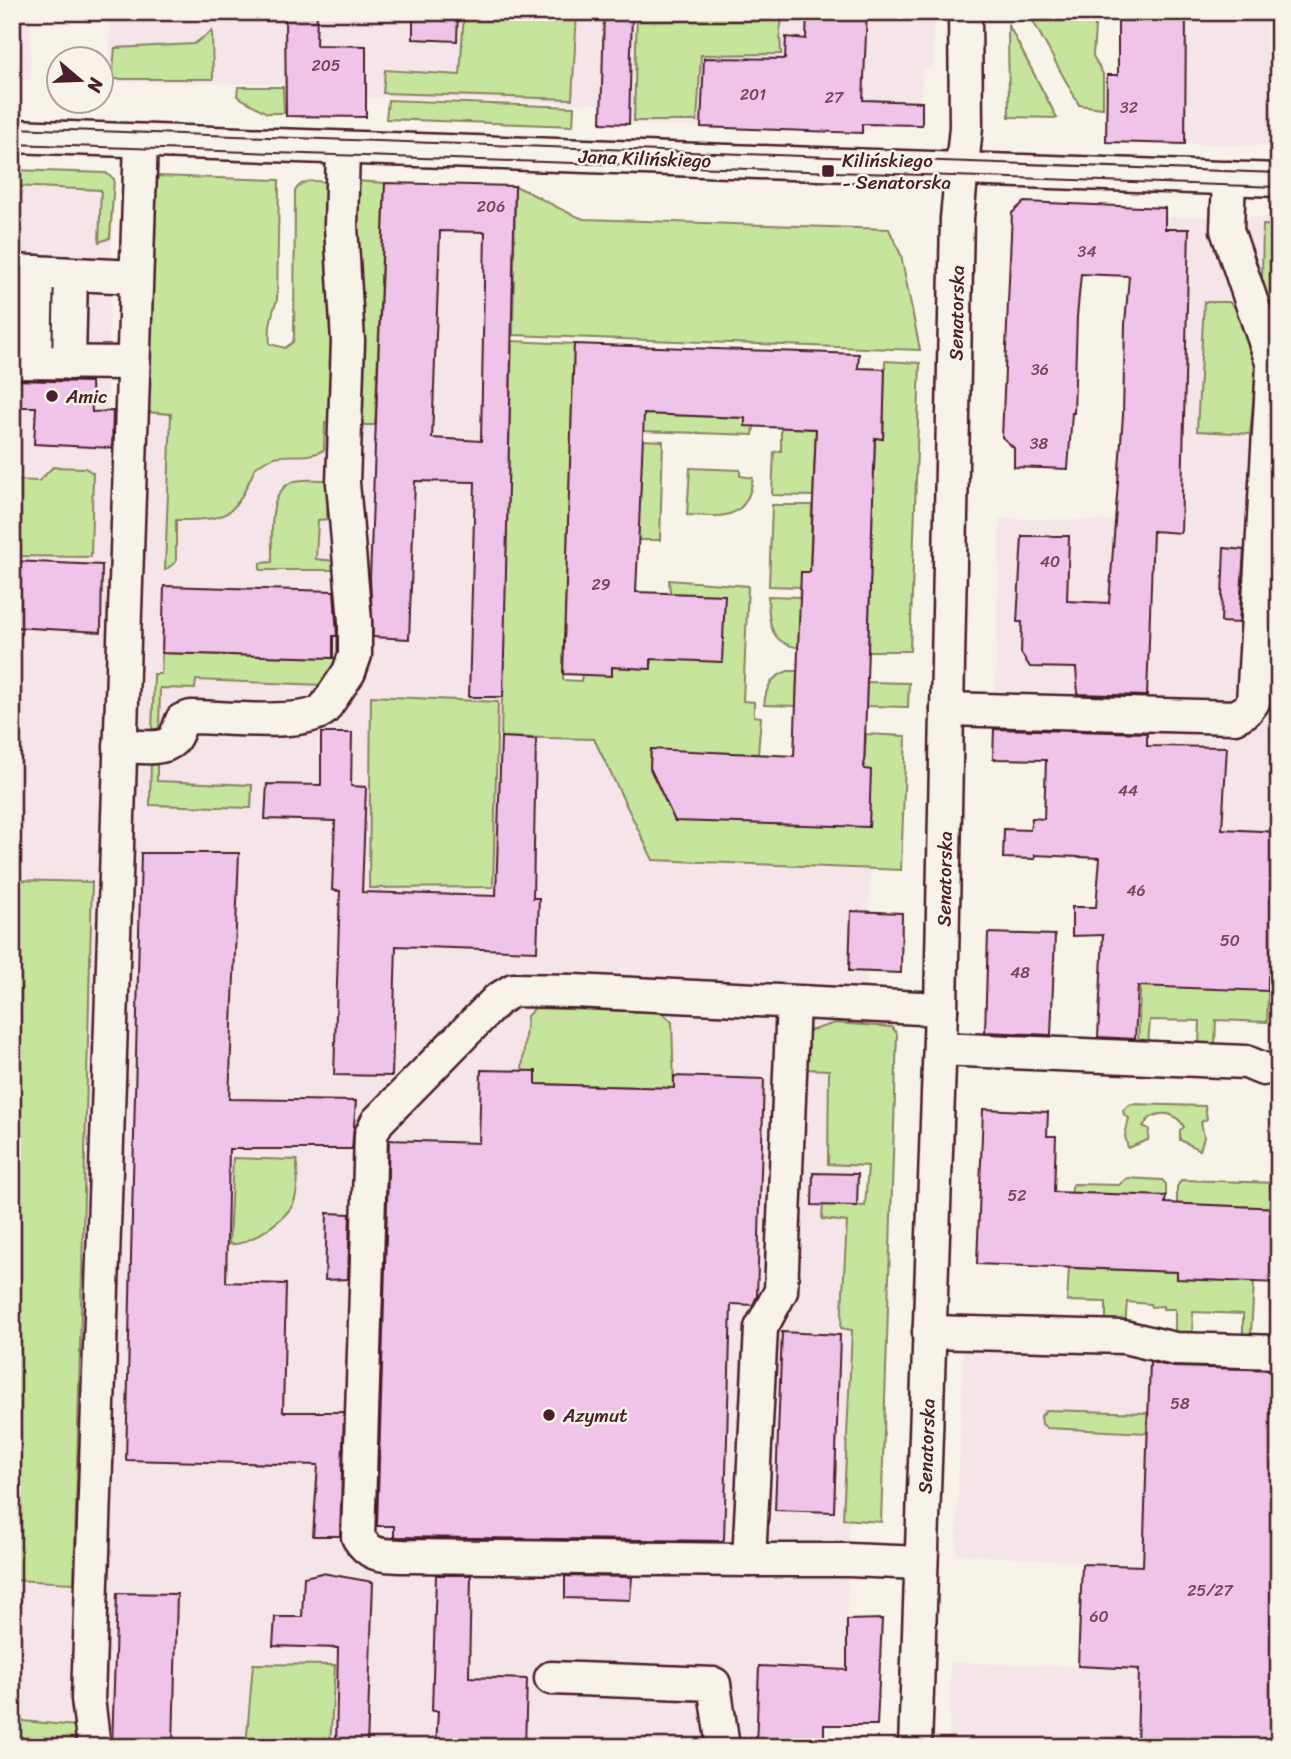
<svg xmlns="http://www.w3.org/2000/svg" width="1291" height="1759" font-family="Sriracha,sans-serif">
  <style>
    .built { fill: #f5e5e8 }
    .green { fill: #c6e49c; stroke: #888264; stroke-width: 2 }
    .building { fill: #f0c4e9; stroke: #4a1f2b; stroke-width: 2; fill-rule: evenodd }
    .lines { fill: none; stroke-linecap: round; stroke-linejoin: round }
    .minor-casing { stroke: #4a1f2b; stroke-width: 37 }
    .minor { stroke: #f7f3e8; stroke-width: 32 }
    .tram { stroke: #4a1f2b; stroke-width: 2 }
    .poi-dot { fill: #4a1f2b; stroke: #f7f3e8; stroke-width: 2.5 }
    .labels { text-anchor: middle; stroke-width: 5; stroke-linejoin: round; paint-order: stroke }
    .number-label { font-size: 16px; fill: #74485a }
    .street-label { font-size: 19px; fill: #4a1f2b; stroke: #f7f3e8 }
    .poi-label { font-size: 19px; fill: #4a1f2b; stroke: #f7f3e8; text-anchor: start }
  </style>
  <rect width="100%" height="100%" fill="#f7f3e8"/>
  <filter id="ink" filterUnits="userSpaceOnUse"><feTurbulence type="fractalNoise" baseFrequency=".0143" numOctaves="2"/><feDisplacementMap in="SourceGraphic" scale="14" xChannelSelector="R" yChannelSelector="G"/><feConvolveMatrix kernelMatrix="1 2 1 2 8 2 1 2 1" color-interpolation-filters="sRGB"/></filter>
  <g filter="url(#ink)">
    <g class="built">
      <polygon points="12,12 30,12 31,80 12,80"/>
      <polygon points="110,12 934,12 933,68 923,69 918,125 881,125 862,133 601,123 601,104 366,97 285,84 109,82"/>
      <polygon points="1154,12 1279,12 1279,146 1152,143"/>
      <polygon points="12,176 114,179 107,411 374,425 385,183 515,186 502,737 594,739 653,860 871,868 858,1174 847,1619 882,1619 877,1725 825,1724 824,1747 12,1747 12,1580 74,1583 92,882 12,880"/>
      <polygon points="1165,217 1279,217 1279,864 1145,826 1147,728 994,723 1000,518 1153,522"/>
      <polygon points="974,1346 1128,1355 1150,1362 1279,1366 1279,1747 949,1747 950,1662 1115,1668 1119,1565 956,1554 963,1347"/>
    </g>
    <g class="green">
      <polygon points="464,12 577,12 572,99 383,93 385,70 460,75"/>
      <polygon points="637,12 783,12 780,31 781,54 701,55 697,121 634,121"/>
      <polygon points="1028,12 1096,12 1093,56 1103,74 1103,108 1079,105"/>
      <polygon points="1008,24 1057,118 1009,117"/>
      <polygon points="212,31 213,79 112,79 115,48 194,44"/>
      <polygon points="238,87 283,87 284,113 267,113 237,96"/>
      <polygon points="388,100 574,107 573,126 386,119"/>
      <polygon points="12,170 106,173 114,179 110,238 99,242 101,190 12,186"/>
      <path d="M156 176 279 180 277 300C271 315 268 328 270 344L285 348 293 342 294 337 295 191C303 177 319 180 333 185V423H325L324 450C300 463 279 446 255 468 234 517 230 520 176 520V562L165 570 171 414 146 412Z"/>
      <polygon points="355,181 385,183 375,425 359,425 364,337 356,286"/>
      <path d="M515 186C539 196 560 211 584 219L889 229 901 255 920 350 513 335Z"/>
      <polygon points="1263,225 1279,226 1279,336 1262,279"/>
      <polygon points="1204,302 1229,302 1244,316 1257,364 1250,434 1197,431"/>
      <polygon points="512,341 574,344 563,680 581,681 582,675 612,667 650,669 670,593 669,580 748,586 743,701 754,702 754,716 761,717 758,754 651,750 650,769 675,821 871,770 864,769 866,734 906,736 901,870 653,860 594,739 501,737"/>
      <polygon points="885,361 920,363 910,651 868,651 875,438 883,438"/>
      <polygon points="643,414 745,418 745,426 754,426 753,435 642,431"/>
      <polygon points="781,427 816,429 813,496 772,495 774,452 781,451"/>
      <polygon points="642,440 663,441 660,540 638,540"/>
      <polygon points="53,467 85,468 93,473 91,557 12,556 12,480 39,481"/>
      <path d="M690 468 740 470V476L753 478C747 521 723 517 687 515Z"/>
      <path d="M329 480 327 519 318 520 316 559 335 561 336 570H260V563L272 562C273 538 265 490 295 481 305 479 319 480 329 480Z"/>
      <polygon points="772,505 812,505 810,572 801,587 769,586"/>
      <path d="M768 596 800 597 806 648C770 647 769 626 768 596Z"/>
      <polygon points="162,653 333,658 344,656 324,685 196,680 195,689 160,688 159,731 152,733 154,674 161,674"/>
      <path d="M788 671H797L796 706 764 705C766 688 770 677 788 671Z"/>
      <polygon points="867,682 909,683 908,707 866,706"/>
      <polygon points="371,696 498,702 493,887 369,888"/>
      <polygon points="151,757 157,758 157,781 252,785 251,808 150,805"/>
      <polygon points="1145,863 1183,900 1268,991 1267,1022 1216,1020 1215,1046 1199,1046 1200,1021 1150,1020 1148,1046 1138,1045"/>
      <polygon points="12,880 92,882 74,1583 12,1580"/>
      <polygon points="535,1008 662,1012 672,1022 674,1088 536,1084 536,1072 522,1071 527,1016"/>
      <polygon points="835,1023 892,1027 897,1034 881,1522 843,1519 852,1330 841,1328 847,1222 822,1219 823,1203 865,1206 868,1166 828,1164 829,1070 803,1069 803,1042 809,1031"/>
      <path d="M1131 1104 1205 1106 1207 1119 1201 1122 1204 1137 1200 1150 1180 1140V1130L1184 1127C1175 1110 1154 1109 1143 1126L1149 1129 1148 1140 1128 1148 1125 1136 1129 1118 1124 1115 1123 1110Z"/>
      <path d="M233 1158 297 1160C297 1174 299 1191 293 1204 285 1220 246 1247 229 1244Z"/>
      <polygon points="1127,1178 1162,1180 1166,1184 1166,1196 1071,1200 1072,1186 1074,1184 1119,1185"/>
      <polygon points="1181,1180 1279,1183 1279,1208 1203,1205 1177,1213 1177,1187"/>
      <polygon points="1069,1268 1177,1272 1254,1282 1251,1334 1243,1339 1243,1314 1193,1312 1192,1337 1175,1335 1175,1309 1163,1309 1163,1306 1151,1307 1150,1304 1127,1302 1125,1326 1106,1325 1106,1302 1067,1301"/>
      <polygon points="1046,1410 1147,1413 1147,1433 1047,1428 1042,1424 1041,1416"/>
      <polygon points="253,1664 335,1665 330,1747 246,1747"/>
      <polygon points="12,1720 108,1729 107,1747 12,1747"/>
    </g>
    <g class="building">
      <polygon points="285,12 317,12 316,45 366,46 366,117 286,116"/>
      <polygon points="413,12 458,12 457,41 413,39"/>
      <polygon points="604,12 632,12 629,124 601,123"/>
      <polygon points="807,12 867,12 863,100 922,102 922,125 862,124 862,133 701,127 704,58 785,59 786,37 806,39"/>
      <polygon points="1118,12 1186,12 1185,144 1106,142 1107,75 1118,75"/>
      <path d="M385 183 515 186 503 697H469L475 482 415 481 409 639 373 637 370 578ZM440 231 485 232 481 441 432 438Z"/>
      <polygon points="1024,202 1165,208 1165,229 1189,229 1181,533 1153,531 1147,696 1078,694 1076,668 1030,667 1021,653 1022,622 1017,622 1022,536 1069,536 1067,601 1109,603 1123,415 1125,324 1129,276 1081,274 1077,317 1074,413 1072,413 1068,469 1014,467 1014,448 1002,437 1012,213"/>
      <polygon points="574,344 859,354 858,368 885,369 883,439 875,438 864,769 871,770 869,827 675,821 650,768 651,749 794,756 801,572 810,572 816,429 745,426 745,418 644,414 636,592 725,595 722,662 651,659 651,669 612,667 612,676 563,674"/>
      <polygon points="12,380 91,382 92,412 113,411 112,448 34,444 36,407 12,407"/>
      <polygon points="1224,548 1244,550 1239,623 1221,622"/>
      <polygon points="12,561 102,565 101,632 12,627"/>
      <polygon points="164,586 334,591 337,636 333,636 333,658 162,653"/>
      <polygon points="994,729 1147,733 1147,746 1227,747 1222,829 1279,832 1279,977 1268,976 1268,991 1138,986 1135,1039 1098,1037 1103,935 1072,936 1072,907 1096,907 1100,858 1035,855 1035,859 1003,858 1004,829 1030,830 1032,818 1044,819 1046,760 993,759"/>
      <polygon points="321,733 352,733 351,786 366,787 362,892 496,896 501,737 536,739 533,898 539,898 537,951 396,946 392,1076 334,1075 340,891 332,890 335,821 265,819 267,784 321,785"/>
      <polygon points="141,853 239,853 229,1099 356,1101 352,1149 229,1149 226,1282 286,1284 283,1412 344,1412 340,1536 313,1536 318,1465 126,1460"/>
      <polygon points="851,911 902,913 901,973 849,971"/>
      <polygon points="988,933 1055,935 1051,1035 985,1032"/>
      <polygon points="481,1070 536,1071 536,1084 674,1088 674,1076 764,1079 757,1296 753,1305 731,1304 724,1539 722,1541 396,1537 394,1537 394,1526 377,1526 389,1140 479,1143"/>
      <polygon points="983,1109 1048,1112 1047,1136 1056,1136 1054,1192 1166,1196 1165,1203 1279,1208 1279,1283 1177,1279 1177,1272 977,1264"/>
      <polygon points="813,1173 858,1174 857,1206 812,1205"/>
      <polygon points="327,1213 350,1214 348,1279 325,1280"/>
      <polygon points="782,1332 840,1335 834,1512 775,1510"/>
      <polygon points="1150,1362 1174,1367 1279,1370 1279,1747 1137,1747 1139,1669 1078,1666 1082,1564 1143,1566"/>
      <polygon points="322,1573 373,1582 367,1747 336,1747 338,1648 273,1646 275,1617 302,1617 304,1577"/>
      <polygon points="436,1575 471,1575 469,1677 527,1679 525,1747 436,1747 438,1711 432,1711"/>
      <polygon points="565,1576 632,1577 630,1600 565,1598"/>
      <polygon points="117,1593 177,1594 173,1747 112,1747"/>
      <polygon points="882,1619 877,1725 824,1725 824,1747 756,1747 759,1666 847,1670 847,1620"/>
    </g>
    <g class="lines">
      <g class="minor-casing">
        <g id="minor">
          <polyline points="12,136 1279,180"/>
          <polyline points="12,271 136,277"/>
          <polyline points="12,362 133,363"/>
          <polyline points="35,362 37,272"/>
          <polyline points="69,363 71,274"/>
          <polyline points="947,709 1235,717 1246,711 1253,702 1273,365 1227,230 1229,178"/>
          <path d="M120 746C134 746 162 751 172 741 177 736 179 727 182 720L191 717C219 717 304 727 324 709L349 672 355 655V621L343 483 348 341 341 226 343 148"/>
          <path d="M793 1002 781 1291 761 1328 749 1560 403 1556C382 1555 370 1557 358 1537L371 1135 377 1122 497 1000 513 990 574 991 941 1009"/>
          <polyline points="940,1049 1246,1062 1263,1069"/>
          <polyline points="929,1332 1124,1337 1175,1349 1279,1352"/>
          <polyline points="749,1560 849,1560 921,1563"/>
          <polyline points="551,1678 714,1684 723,1747"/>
          <polyline points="94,1747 88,1699 141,141"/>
          <polyline points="915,1747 941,1009 957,218 966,127 965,12"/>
        </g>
      </g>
      <use href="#minor" class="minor"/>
      <g class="tram">
        <polyline points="12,128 1279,173"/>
        <polyline points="12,144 1279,187"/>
      </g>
    </g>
  </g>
  <g class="poi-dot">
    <rect x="821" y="164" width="14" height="14" rx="3.5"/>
    <circle cx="52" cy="396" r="7"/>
    <circle cx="549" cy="1415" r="7"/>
  </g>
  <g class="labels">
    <g class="number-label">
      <text x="326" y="71">205</text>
      <text x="753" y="100">201</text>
      <text x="834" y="103">27</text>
      <text x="1129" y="113">32</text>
      <text x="491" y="212">206</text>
      <text x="1087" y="257">34</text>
      <text x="1040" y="375">36</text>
      <text x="1039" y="449">38</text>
      <text x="1050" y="567">40</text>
      <text x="601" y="590">29</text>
      <text x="1128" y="796">44</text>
      <text x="1136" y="896">46</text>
      <text x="1230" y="946">50</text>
      <text x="1020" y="978">48</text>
      <text x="1017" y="1201">52</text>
      <text x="1180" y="1409">58</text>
      <text x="1210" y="1596">25/27</text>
      <text x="1099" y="1622">60</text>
    </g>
    <g class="street-label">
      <text transform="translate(645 158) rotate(2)" y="7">Jana Kilińskiego</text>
      <text transform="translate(956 313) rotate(-89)" y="7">Senatorska</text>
      <text transform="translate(944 879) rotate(-89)" y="7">Senatorska</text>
      <text transform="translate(926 1446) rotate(-88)" y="7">Senatorska</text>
    </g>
    <g class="poi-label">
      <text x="842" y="167">Kilińskiego<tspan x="842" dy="22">- Senatorska</tspan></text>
      <text x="66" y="403">Amic</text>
      <text x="563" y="1422">Azymut</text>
    </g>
  </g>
  <rect width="1291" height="1759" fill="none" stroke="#f7f3e8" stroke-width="42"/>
  <rect x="21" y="21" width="1249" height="1717" fill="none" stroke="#4a1f2b" stroke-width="2.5" filter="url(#ink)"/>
  <g transform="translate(80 80) rotate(109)"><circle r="33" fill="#f7f3e8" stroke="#b29e9c" stroke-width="2"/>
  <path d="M0-5L12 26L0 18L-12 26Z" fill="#4a1f2b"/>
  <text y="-10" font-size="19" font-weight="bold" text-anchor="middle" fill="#4a1f2b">N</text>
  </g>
</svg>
